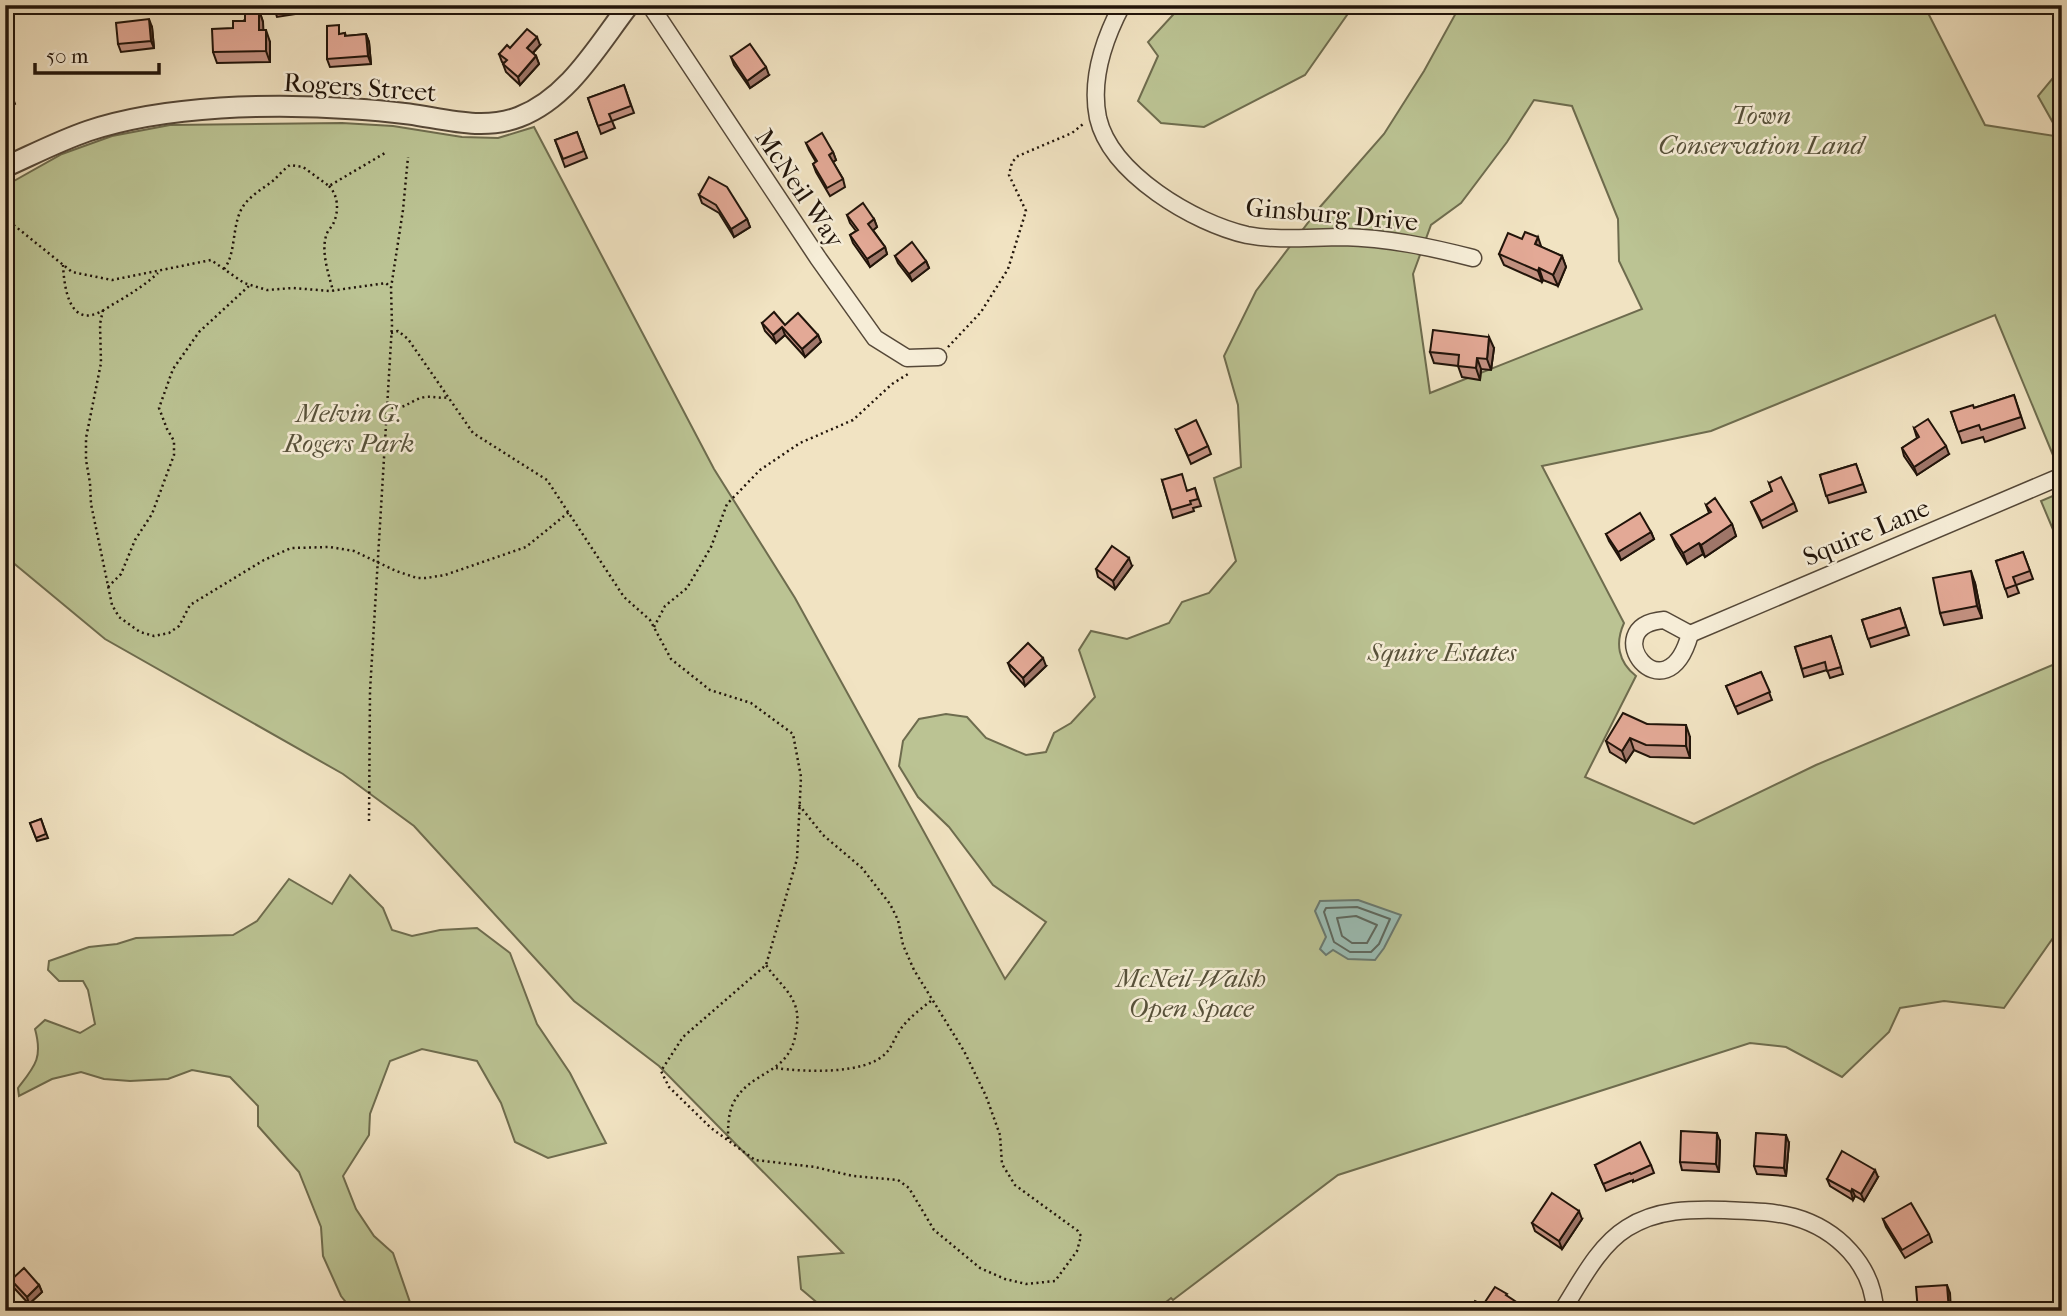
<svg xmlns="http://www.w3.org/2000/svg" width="2067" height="1316" font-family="'IM FELL French Canon',serif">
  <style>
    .green { fill: #bbc393; stroke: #6e6c4e; stroke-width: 2; fill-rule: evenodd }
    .water { fill: #9bbeb5; stroke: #6a7a71; stroke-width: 2 }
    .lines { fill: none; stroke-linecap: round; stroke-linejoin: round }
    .shore { stroke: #5e6960; stroke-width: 2 }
    .minor-casing { stroke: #554838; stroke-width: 19 }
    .tertiary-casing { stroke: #554838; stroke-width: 23 }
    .path { stroke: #21140a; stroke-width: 2.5; stroke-dasharray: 2 3.5; stroke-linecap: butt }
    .minor { stroke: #f6edd7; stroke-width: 16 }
    .tertiary { stroke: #f6edd7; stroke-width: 19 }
    .wall { fill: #c39181; stroke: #21140a; stroke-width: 2 }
    .shaded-wall { fill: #9f7669; stroke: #21140a; stroke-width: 2 }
    .building { fill: #e3a996; stroke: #21140a; stroke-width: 2 }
    .labels { text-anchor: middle; stroke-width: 5; stroke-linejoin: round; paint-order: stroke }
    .street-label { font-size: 26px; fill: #21140a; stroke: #f6edd7 }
    .park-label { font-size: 26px; font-style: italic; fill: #57513a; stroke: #f6edd7 }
  </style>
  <rect width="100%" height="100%" fill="#f1e3c2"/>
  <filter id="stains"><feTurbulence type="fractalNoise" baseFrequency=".00286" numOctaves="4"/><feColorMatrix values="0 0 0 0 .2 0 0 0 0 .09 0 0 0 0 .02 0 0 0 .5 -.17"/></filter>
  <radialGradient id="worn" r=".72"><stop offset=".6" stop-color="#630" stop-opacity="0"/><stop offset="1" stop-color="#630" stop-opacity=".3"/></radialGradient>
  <g class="green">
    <polygon points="1182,5 1354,5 1305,75 1204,127 1161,123 1138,101 1158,56 1148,42"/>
    <path d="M1442 5H1924L1985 125 2061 137 2038 96 2062 67V458L2055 460 1995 315 1711 431 1542 466 1624 623C1615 643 1618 662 1636 676L1585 777 1694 824 1816 765 2062 661V933L2053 938 2004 1008 1944 1001 1900 1008 1889 1032 1842 1077 1786 1047 1750 1043 1338 1175 1173 1300 1171 1298 1155 1311H827L801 1289 798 1257 843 1253 659 1066 574 1001 414 826 343 774 105 639 5 556V186L62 154 112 136 170 125 342 123 393 126 462 137 498 138 534 127 714 469 795 598 1005 979 1046 922 993 885 949 827 918 797 899 766 903 741 919 719 946 714 967 717 986 738 1026 755 1046 752 1054 733 1071 723 1095 697 1079 650 1091 631 1127 639 1169 623 1182 602 1209 593 1236 561 1214 478 1241 467 1238 405 1224 356 1256 291 1320 207 1384 134 1424 71 1456 13ZM1534 100 1572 106 1618 219 1619 261 1642 309 1430 393 1413 274 1431 225 1461 203 1507 142Z"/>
    <polygon points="2062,492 2062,551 2041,501"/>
    <path d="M350 875 383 908 392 930 412 936 440 930 477 928 510 953 537 1024 570 1073 606 1143 548 1158 515 1142 501 1103 477 1061 422 1049 390 1061 370 1114 369 1135 343 1176 356 1209 374 1236 393 1253 413 1311H353L341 1296 323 1256 321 1227 299 1172 258 1126V1106L230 1077 192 1070 168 1079 130 1081 104 1079 81 1072 52 1079 19 1096 18 1088C35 1066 43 1058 35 1029L45 1020 80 1033 95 1024 88 990 83 981H59L48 970 49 961 89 947 117 944 136 938 233 935 257 921 289 879 332 904Z"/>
  </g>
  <polygon class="water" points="1358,900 1401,915 1384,948 1375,960 1348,959 1333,950 1326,955 1320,949 1326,937 1315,911 1320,901"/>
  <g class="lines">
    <g class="shore">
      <polygon points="1357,907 1390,919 1379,944 1371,952 1350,952 1334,942 1324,912 1326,908"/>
      <polygon points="1356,916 1377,925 1367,943 1352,943 1342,936 1337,918"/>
    </g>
    <g class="minor-casing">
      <g id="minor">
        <polyline points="650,5 818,258 875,338 907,358 938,357"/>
        <path d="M1122 5C1104 39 1090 79 1098 118 1111 174 1194 223 1247 235 1278 241 1311 237 1343 237 1388 238 1430 247 1473 258"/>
        <path d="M1664 620 1690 634C1666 721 1594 626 1664 620Z"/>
        <polyline points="1690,634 2062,476"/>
        <path d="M1562 1311C1580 1283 1598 1246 1627 1228 1657 1209 1691 1209 1725 1210 1748 1211 1771 1211 1794 1217 1837 1229 1873 1265 1875 1311"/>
      </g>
    </g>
    <g class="tertiary-casing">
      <path id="tertiary" d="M5 167C32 155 59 141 88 131 166 105 274 103 356 109 374 110 392 112 409 114 445 119 483 131 519 117 569 98 598 45 629 5"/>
    </g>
    <g class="path">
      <path d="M329 186C338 195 339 210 334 222 332 227 327 231 326 236 321 253 329 275 333 291"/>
      <polyline points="5,218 72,272 112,280 211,260 244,283 267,290 293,288 330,291 386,283 390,287"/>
      <path d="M63 265C64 284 68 326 98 313 105 310 111 305 117 302 132 293 145 285 158 273"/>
      <path d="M224 269C237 253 231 223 244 205 252 194 264 188 274 180 279 175 284 169 290 165L303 167 329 186 385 153"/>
      <polyline points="103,310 100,324 101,363 86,438 86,460 90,483 91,504 112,605 119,617 140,632 154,636 169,633 179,626 190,605 264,560 291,548 330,547 354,551 396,571 417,578 426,578 445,575 526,547 569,512"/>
      <polyline points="391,333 398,331 408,339 473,433 547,480 624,597 650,620 671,659 710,690 751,703 793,734 801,777 797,859 766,965 683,1037 661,1071 669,1087 711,1128 755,1160 815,1167 853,1176 898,1180 909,1188 934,1230 980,1268 1005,1279 1026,1284 1055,1281 1077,1251 1081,1236 1078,1231 1015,1185 1002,1164 1000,1135 986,1096 964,1051 914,970 903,945 898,920 890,904 862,868 823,835 799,805"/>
      <polyline points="948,347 981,312 1008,269 1026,211 1009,175 1012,162 1018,156 1072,133 1083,124"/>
      <path d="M386 407C406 411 409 400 425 397 434 396 441 399 449 397"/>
      <polyline points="108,587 121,574 135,540 152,514 174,455 174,441 167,429 159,408 173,369 199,332 250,285"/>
      <polyline points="654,627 665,606 687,588 711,547 727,504 760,470 800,443 853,420 892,384 908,374"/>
      <polyline points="369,821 370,691 392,325 391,288 403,210 408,157"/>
      <path d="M776 1068C804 1072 866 1075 886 1053 892 1047 895 1037 900 1030 908 1018 921 1009 932 1000"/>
      <path d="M728 1139C728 1125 728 1109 737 1097 755 1070 791 1073 796 1031 798 1022 798 1013 795 1005 789 989 775 979 766 965"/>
    </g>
    <use href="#minor" class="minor"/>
    <use href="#tertiary" class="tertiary"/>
  </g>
  <g class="wall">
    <polygon points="273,5 295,5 296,14 277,17"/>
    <polygon points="537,5 550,5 544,12"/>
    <polygon points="259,10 263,22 263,30 270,42 270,62 217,63 213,52 233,28"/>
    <polygon points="152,27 154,48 121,52 118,44"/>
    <polygon points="345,33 346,36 366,34 369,42 371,64 330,67 327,59 341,34"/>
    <polygon points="540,45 533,53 536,56 539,64 520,85 506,72 503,64 504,63 502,62 499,54 510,48"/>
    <polygon points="731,57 769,75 750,88 734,65"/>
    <polygon points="624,85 634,113 612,121 615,128 601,134 588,98"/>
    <polygon points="577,132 587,158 565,167 555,140"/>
    <polygon points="806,143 833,152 836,160 833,162 843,179 845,187 830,196 816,172 813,164 816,162 809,150"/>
    <polygon points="699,195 747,219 750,227 734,237 719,213 702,203"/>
    <polygon points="847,215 874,219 877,227 873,230 885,247 887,254 870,267 853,243 850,235 856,231 850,223"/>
    <polygon points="1522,239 1562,256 1566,267 1558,286 1543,280 1542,282 1504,265 1499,254"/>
    <polygon points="895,256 926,261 929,268 912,281 898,263"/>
    <polygon points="762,323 785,325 818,335 821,342 805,357 785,335 776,343 765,331"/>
    <polygon points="1494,348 1491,370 1481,369 1480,380 1462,377 1458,366 1434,363 1430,352"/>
    <polygon points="2014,395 2025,428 1985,442 1983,437 1962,443 1951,412 1974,408"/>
    <polygon points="1914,428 1949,454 1917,475 1904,456 1902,448 1917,438"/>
    <polygon points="1176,430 1208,446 1211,454 1191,464"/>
    <polygon points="1856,464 1866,492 1829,503 1820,475"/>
    <polygon points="1162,480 1188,491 1195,488 1201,506 1193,508 1194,511 1173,518"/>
    <polygon points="1769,483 1794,503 1797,511 1763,528 1751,502 1772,491"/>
    <polygon points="1706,505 1732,524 1736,536 1705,557 1703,554 1687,564 1676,546 1671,535 1709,513"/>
    <polygon points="1651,532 1654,539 1621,560 1609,541 1606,534"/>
    <polygon points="2023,552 2033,579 2016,585 2019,593 2008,597 1996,561"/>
    <polygon points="1132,566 1115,589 1098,577 1096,569"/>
    <polygon points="1975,583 1982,618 1944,625 1940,613"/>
    <polygon points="1900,608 1909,635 1871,647 1862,620"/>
    <polygon points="1831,636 1843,674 1830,678 1827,670 1804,677 1795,647"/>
    <polygon points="1008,663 1046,666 1025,686 1011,671"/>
    <polygon points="1761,672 1772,700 1738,714 1726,686"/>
    <polygon points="1647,724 1690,737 1690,758 1650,757 1634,750 1626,762 1610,752 1606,741"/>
    <polygon points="41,819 48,838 37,841 30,823"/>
    <polygon points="1720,1141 1719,1172 1682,1170 1680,1162"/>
    <polygon points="1789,1143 1786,1176 1757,1174 1754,1166"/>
    <polygon points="1595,1165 1651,1165 1654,1173 1633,1182 1633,1180 1606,1191"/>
    <polygon points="1878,1177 1864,1201 1855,1196 1853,1200 1830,1186 1827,1179"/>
    <polygon points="1582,1219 1562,1249 1535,1231 1532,1223"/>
    <polygon points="1883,1219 1929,1234 1932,1242 1905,1258 1886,1227"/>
    <polygon points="11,1280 39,1285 42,1292 29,1304 14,1288"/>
  </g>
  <g class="shaded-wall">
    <polygon points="541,5 550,5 544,12"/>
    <polygon points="259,10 263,22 264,42 259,30"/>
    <polygon points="149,19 152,27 154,48 151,41"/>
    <polygon points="266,30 270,42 270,62 266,51"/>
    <polygon points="366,34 369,42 371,64 368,56"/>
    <polygon points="537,37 540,45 530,56 527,48"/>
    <polygon points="536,56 539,64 520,85 518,77"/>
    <polygon points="766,67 769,75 750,88 747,81"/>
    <polygon points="12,96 15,104 5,111 5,101"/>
    <polygon points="833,152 836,160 831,163 829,155"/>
    <polygon points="747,219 750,227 734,237 731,229"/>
    <polygon points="874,219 877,227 871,232 868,224"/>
    <polygon points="1538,237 1542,249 1535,244"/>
    <polygon points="885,247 887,254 870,267 867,259"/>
    <polygon points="1562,256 1566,267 1558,286 1553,275"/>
    <polygon points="926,261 929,268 912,281 909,274"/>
    <polygon points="1539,268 1543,280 1542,282 1538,271"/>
    <polygon points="782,327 785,335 776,343 773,335"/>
    <polygon points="818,335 821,342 805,357 802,349"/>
    <polygon points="1489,337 1494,348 1491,370 1487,359"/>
    <polygon points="1477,358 1481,369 1480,380 1476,368"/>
    <polygon points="1946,446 1949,454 1917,475 1914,467"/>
    <polygon points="1732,524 1736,536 1705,557 1701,545"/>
    <polygon points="1651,532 1654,539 1621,560 1618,552"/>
    <polygon points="1699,543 1703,554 1687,564 1683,553"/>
    <polygon points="1129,558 1132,566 1115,589 1113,581"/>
    <polygon points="1971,571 1975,583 1982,618 1977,606"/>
    <polygon points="1043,658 1046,666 1025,686 1023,678"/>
    <polygon points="1686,725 1690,737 1690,758 1686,746"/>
    <polygon points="1630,738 1634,750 1626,762 1622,751"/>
    <polygon points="1717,1133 1720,1141 1719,1172 1716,1164"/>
    <polygon points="1786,1135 1789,1143 1786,1176 1784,1168"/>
    <polygon points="1875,1170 1878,1177 1864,1201 1861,1194"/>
    <polygon points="1852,1189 1855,1196 1853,1200 1851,1192"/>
    <polygon points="1579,1211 1582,1219 1562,1249 1559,1241"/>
    <polygon points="39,1285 42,1292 29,1304 27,1297"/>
    <polygon points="1947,1285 1950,1293 1951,1311 1949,1311"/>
  </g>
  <g class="building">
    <polygon points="273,5 293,5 294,6 274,9"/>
    <polygon points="259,10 259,30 266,30 266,51 213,52 212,29 233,28 233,21 245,21 245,11"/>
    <polygon points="149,19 151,41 118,44 116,23"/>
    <polygon points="339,25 339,34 345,33 345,36 366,34 368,56 327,59 327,26"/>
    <polygon points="527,29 537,37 527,48 536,56 518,77 503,64 507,60 499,54 507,45 510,48"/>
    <polygon points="750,44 766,67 747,81 731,57"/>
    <polygon points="624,85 631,106 609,114 612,121 598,126 588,98"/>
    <polygon points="5,87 12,96 5,101"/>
    <polygon points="577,132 584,151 563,159 555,140"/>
    <polygon points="822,133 833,152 829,155 843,179 827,188 813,164 817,161 806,143"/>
    <polygon points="709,177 727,187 747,219 731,229 716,205 699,195"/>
    <polygon points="863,203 874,219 868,224 885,247 867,259 850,235 858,230 847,215"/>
    <polygon points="1525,232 1538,237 1535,244 1562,256 1553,275 1539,268 1538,271 1499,254 1508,233 1522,239"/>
    <polygon points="912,242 926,261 909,274 895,256"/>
    <polygon points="774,312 785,325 798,313 818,335 802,349 782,327 773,335 762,323"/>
    <polygon points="1433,330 1489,337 1487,359 1477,358 1476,368 1458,366 1459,355 1430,352"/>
    <polygon points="2014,395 2021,417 1981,430 1979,425 1958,432 1951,412 1973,405 1974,408"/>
    <polygon points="1928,419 1946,446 1914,467 1902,448 1919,437 1914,428"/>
    <polygon points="1196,420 1208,446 1188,456 1176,430"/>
    <polygon points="1856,464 1863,484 1826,496 1820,475"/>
    <polygon points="1182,474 1187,491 1195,488 1198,499 1190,501 1191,504 1171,510 1162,480"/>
    <polygon points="1781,477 1794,503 1761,521 1751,502 1772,491 1769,483"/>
    <polygon points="1715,498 1732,524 1701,545 1699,543 1683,553 1671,535 1711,512 1706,505"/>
    <polygon points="1640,513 1651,532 1618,552 1606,534"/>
    <polygon points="1112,546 1129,558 1113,581 1096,569"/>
    <polygon points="2023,552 2030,571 2013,577 2016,585 2005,589 1996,561"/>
    <polygon points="1971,571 1977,606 1940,613 1933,578"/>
    <polygon points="1900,608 1906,627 1868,639 1862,620"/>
    <polygon points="1831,636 1841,667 1827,671 1825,662 1802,669 1795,647"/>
    <polygon points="1028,643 1043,658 1023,678 1008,663"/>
    <polygon points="1761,672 1770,692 1735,707 1726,686"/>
    <polygon points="1623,713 1647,724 1686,725 1686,746 1646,745 1630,738 1622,751 1606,741"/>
    <polygon points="41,819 46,834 36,838 30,823"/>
    <polygon points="1681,1131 1717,1133 1716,1164 1680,1162"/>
    <polygon points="1756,1133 1786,1135 1784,1168 1754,1166"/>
    <polygon points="1640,1142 1651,1165 1631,1174 1630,1173 1603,1184 1595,1165"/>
    <polygon points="1842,1151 1875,1170 1861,1194 1852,1189 1851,1192 1827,1179"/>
    <polygon points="1552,1193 1579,1211 1559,1241 1532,1223"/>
    <polygon points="1911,1203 1929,1234 1902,1250 1883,1219"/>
    <polygon points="24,1268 39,1285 27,1297 11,1280"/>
    <polygon points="1947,1285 1949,1311 1918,1311 1916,1287"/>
    <polygon points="1495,1287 1507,1294 1506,1295 1521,1305 1518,1311 1470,1311 1475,1301 1483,1305"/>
  </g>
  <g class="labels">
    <g class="street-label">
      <text transform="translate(360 87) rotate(4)" y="9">Rogers Street</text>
      <text transform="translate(800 188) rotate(56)" y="9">McNeil Way</text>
      <text transform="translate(1332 214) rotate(5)" y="9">Ginsburg Drive</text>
      <text transform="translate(1866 532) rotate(-23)" y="9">Squire Lane</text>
    </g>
    <g class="park-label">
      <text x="1761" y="124">Town<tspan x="1761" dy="30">Conservation Land</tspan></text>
      <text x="349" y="422">Melvin G.<tspan x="349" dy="30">Rogers Park</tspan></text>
      <text x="1442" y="661">Squire Estates</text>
      <text x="1191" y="987">McNeil-Walsh<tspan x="1191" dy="30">Open Space</tspan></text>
    </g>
  </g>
  <rect width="2067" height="1316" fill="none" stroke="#f1e3c2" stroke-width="28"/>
  <rect x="7" y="7" width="2053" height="1302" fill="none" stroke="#21140a" stroke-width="3.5"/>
  <rect x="14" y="14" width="2039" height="1288" fill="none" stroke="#21140a" stroke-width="2"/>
  <path d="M35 63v10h124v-10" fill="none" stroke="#21140a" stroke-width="3.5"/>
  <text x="46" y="63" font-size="21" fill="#21140a" stroke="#f6edd7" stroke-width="5" paint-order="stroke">50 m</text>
  <rect width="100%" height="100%" filter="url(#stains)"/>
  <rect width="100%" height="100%" fill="url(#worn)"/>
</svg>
